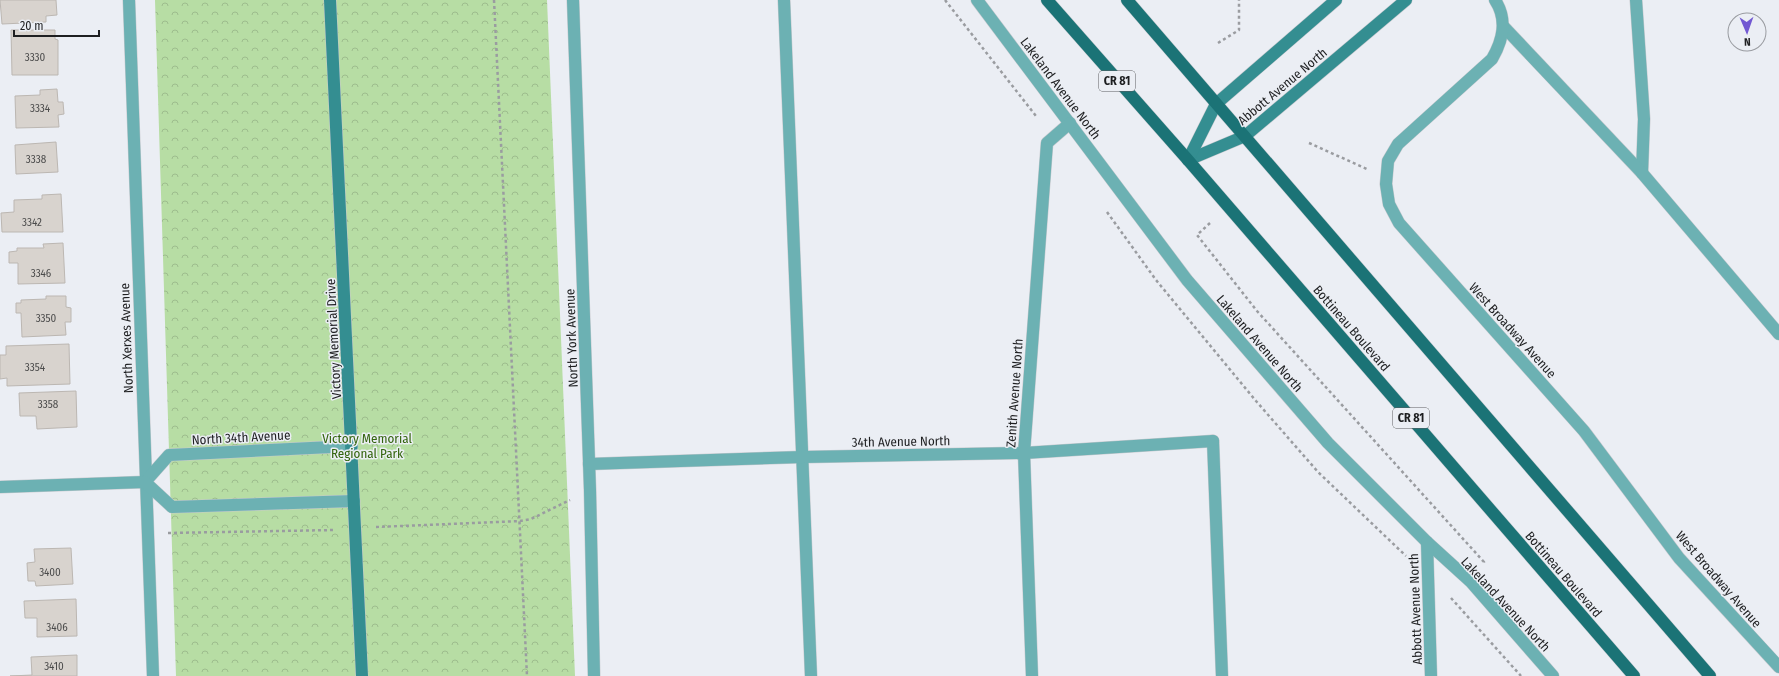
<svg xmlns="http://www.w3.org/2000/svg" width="1779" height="676" font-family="'Fira Sans Condensed',sans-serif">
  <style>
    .park { fill: url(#park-crowns) }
    .building { fill: #d8d3ce; stroke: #bcb7b2 }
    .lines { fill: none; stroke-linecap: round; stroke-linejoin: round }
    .lane-casing { stroke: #c6c9ce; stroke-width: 13 }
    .street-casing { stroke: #c6c9ce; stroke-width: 13 }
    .secondary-casing { stroke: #c6c9ce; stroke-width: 13 }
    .primary-casing { stroke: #c6c9ce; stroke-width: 13 }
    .path { stroke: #9a9ca0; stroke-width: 2.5; stroke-dasharray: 3 3; stroke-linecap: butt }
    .lane { stroke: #6cb1b3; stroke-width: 12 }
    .street { stroke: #6cb1b3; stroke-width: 12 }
    .secondary { stroke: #348e91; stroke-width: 12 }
    .primary { stroke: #1b7376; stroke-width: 12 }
    .labels { text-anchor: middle; stroke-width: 3; stroke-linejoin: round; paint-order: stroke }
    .number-label { font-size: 11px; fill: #4c4c4c }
    .shield { fill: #ebeef4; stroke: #5c5d60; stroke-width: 1 }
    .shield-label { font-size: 12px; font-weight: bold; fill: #1e1f21 }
    .street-label { font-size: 13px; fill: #1e1f21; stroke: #ebeef4 }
    .park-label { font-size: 13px; fill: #33640d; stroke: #ebeef4 }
  </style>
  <defs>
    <pattern id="park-crowns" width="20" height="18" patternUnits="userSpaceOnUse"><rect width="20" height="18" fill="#b7dda4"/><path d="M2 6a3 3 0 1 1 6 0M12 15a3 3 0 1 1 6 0" fill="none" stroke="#9dbd8d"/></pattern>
  </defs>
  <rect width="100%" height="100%" fill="#ebeef4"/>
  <polygon class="park" points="155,0 547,0 575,676 176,676"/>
  <g class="building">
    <polygon points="0,0 56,0 57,15 46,16 46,22 2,24"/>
    <polygon points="11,30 55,30 55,39 58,40 58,75 12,75"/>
    <polygon points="57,89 58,102 63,102 64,114 58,115 59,127 16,128 15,96 40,95 40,90"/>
    <polygon points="56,142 58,172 16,174 15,145"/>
    <polygon points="61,194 63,232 2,232 1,213 14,212 14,200 42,199 42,195"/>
    <polygon points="63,243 65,283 18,284 18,263 9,263 9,252 17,251 17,248 44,248 43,244"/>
    <polygon points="46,296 66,296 66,307 71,308 71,322 65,322 66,335 22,337 21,313 16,313 16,303 21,303 21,300 46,299"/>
    <polygon points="69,344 70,384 7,386 7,378 0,379 0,355 6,355 6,346"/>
    <polygon points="76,391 77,427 37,429 36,416 20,416 19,393"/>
    <polygon points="71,548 73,584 36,586 35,581 28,581 27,563 35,562 34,549"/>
    <polygon points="76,599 77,636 37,637 37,618 25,618 24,601"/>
    <polygon points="77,655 77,676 10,676 32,675 31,657"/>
  </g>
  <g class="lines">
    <g class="lane-casing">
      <g id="lane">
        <polyline points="784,0 811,676"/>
        <polyline points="1636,0 1644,119 1642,173"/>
        <polyline points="1504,27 1642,173 1779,334"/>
        <polyline points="1213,441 1222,676"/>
      </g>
    </g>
    <g class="street-casing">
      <g id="street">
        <polyline points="129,0 153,676"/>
        <polyline points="573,0 590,490 594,676"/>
        <polyline points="977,0 1187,280 1328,443 1427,542 1471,582 1553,676"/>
        <path d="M1495 0C1508 20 1503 40 1492 59L1398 144 1388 161 1386 184 1389 204 1399 223 1584 431 1679 558 1779 667"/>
        <polyline points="589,464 803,457 1024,453 1213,441"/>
        <polyline points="145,482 169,455 352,446"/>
        <polyline points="0,487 145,482 172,507 354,501"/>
        <polyline points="1427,542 1431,676"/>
        <polyline points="1032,676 1024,453 1047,143 1070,123"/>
      </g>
    </g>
    <g class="secondary-casing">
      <g id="secondary">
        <polyline points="330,0 362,676"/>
        <polyline points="1188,160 1245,136 1406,0"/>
        <polyline points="1188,160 1216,104 1336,0"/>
      </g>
    </g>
    <g class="primary-casing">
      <g id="primary">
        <polyline points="1047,0 1188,160 1634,676"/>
        <polyline points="1127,0 1710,676"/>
      </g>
    </g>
    <g class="path">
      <polyline points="494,0 527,676"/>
      <polyline points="945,0 1036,116"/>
      <polyline points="1218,43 1239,30 1239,0"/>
      <polyline points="1309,143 1367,169"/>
      <polyline points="1107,212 1156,280 1256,401 1318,472 1406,556"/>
      <polyline points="1210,223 1197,235 1257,311 1484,562 1482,564"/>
      <polyline points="376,527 520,521 531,519 570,500"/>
      <polyline points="168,533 335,530"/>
      <polyline points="1451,598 1521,676"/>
    </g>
    <use href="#lane" class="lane"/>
    <use href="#street" class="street"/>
    <use href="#secondary" class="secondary"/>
    <use href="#primary" class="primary"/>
  </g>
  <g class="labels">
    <g class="number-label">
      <text x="35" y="61">3330</text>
      <text x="40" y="112">3334</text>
      <text x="36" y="163">3338</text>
      <text x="32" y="226">3342</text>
      <text x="41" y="277">3346</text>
      <text x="46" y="322">3350</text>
      <text x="35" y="371">3354</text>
      <text x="48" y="408">3358</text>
      <text x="50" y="576">3400</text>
      <text x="57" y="631">3406</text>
      <text x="54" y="670">3410</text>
    </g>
    <g class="shield">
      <rect x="1099" y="71" width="36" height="20" rx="3"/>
      <rect x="1393" y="408" width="36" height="20" rx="3"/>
    </g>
    <g class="shield-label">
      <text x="1117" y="85">CR 81</text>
      <text x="1411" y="422">CR 81</text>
    </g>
    <g class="street-label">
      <text transform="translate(1282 86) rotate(-40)" y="5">Abbott Avenue North</text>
      <text transform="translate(1061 88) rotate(53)" y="5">Lakeland Avenue North</text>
      <text transform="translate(1352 328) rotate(49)" y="5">Bottineau Boulevard</text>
      <text transform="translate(1513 330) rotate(48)" y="5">West Broadway Avenue</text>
      <text transform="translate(126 338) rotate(-92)" y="5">North Xerxes Avenue</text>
      <text transform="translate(571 338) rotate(-92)" y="5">North York Avenue</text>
      <text transform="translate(333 339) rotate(-93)" y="5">Victory Memorial Drive</text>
      <text transform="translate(1260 343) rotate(49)" y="5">Lakeland Avenue North</text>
      <text transform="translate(1014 393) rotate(-86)" y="5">Zenith Avenue North</text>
      <text transform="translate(241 437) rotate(-3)" y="5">North 34th Avenue</text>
      <text transform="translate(901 441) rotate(-1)" y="5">34th Avenue North</text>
      <text transform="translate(1564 574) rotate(49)" y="5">Bottineau Boulevard</text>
      <text transform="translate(1719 579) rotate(49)" y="5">West Broadway Avenue</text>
      <text transform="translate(1506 604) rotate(47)" y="5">Lakeland Avenue North</text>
      <text transform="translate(1415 609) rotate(-92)" y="5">Abbott Avenue North</text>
    </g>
    <g class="park-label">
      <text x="367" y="443">Victory Memorial<tspan x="367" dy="15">Regional Park</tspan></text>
    </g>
  </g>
  <g transform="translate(1747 32) rotate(178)"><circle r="19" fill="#ebeef4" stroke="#999ba0"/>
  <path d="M0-3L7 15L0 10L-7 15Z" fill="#7258d2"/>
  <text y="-6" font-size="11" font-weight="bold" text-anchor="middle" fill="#1e1f21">N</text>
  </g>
  <path d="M14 30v6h85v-6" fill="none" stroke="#1e1f21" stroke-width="2"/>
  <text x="20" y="30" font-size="12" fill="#1e1f21" stroke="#ebeef4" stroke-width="3" paint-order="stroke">20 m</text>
</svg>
